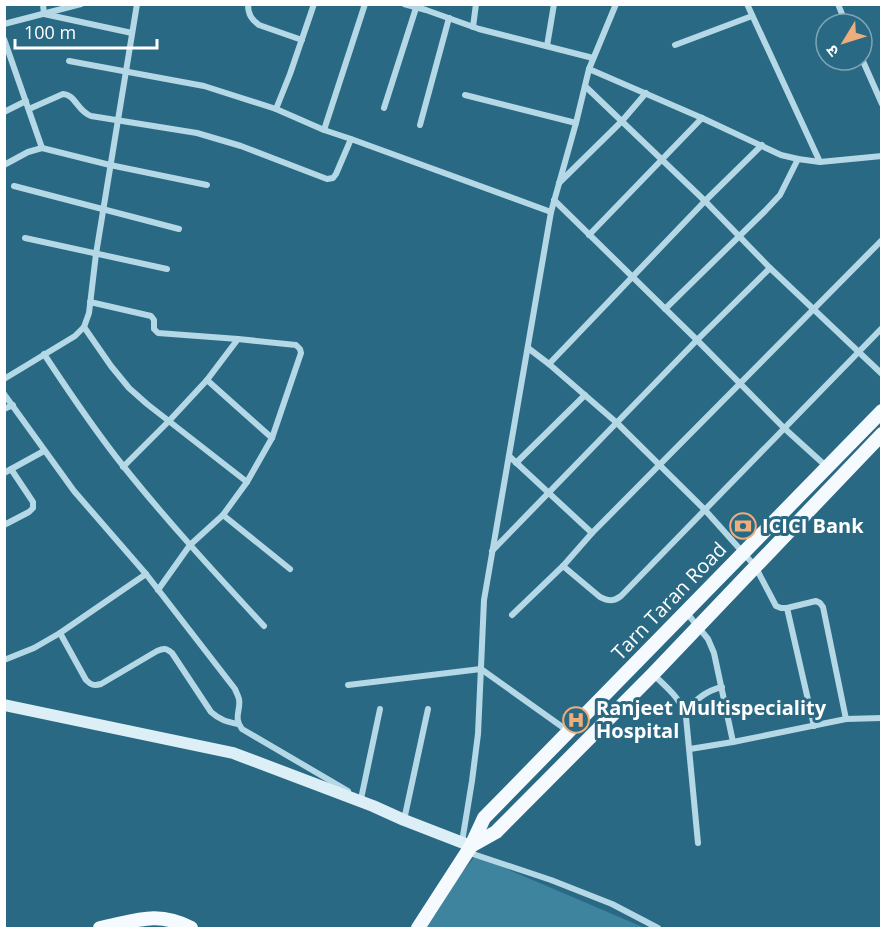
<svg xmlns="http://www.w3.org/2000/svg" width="886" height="933" font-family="'Open Sans','Noto Sans Devanagari',sans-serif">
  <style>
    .green { fill: #3f849f }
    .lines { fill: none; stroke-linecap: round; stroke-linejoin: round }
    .minor { stroke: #b4d8e6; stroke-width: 6 }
    .secondary { stroke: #ddeff6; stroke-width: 12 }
    .primary { stroke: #f5fafe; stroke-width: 14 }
    .labels { text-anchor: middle; stroke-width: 6; stroke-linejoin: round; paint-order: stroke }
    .poi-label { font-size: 20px; font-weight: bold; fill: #fff; stroke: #2a6983; text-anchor: start }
    .street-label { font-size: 20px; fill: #fff; stroke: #2a6983 }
  </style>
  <rect width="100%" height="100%" fill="#2a6983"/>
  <polygon class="green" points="476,855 500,866 645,928 418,928"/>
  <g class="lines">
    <g class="minor">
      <polyline points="43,4 44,14 132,33"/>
      <path d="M248 4C248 14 251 19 259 25L302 40"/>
      <polyline points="404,4 426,10 479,29 593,58"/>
      <polyline points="747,4 820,162"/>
      <polyline points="838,4 846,24"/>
      <polyline points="4,24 81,4"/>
      <polyline points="473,27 476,4"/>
      <polyline points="4,39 42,148"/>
      <polyline points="675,45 752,16"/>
      <polyline points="547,46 554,4"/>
      <polyline points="862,59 882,104"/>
      <polyline points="69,61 204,86 276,109 324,130 351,139"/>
      <polyline points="589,69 702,118 781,155 798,159 820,162 882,156"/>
      <polyline points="585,86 705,201 770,268 882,374"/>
      <polyline points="465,95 576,123"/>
      <polyline points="384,108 416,8"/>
      <path d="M29 109 63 94C76 95 77 111 91 116L197 133 241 146 327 179 333 178 336 174 351 139 551 212"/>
      <polyline points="276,109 290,74 314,4"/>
      <polyline points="4,112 26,101"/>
      <polyline points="420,125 449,18"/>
      <polyline points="324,130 365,4"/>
      <polyline points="4,165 28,152 42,148 110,165 207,185"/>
      <polyline points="559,183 622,121 646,93"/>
      <polyline points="14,186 179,229"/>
      <polyline points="554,200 697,340 784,428 827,467"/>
      <polyline points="589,235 702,118"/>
      <polyline points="25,238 167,269"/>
      <polyline points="90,302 151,316 154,320 154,329 158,333 238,339"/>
      <polyline points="665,309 765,211 780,195 798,159"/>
      <polyline points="84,327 111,366 129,388 147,404 247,482 223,515 190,545 158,590"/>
      <polyline points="528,348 549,364 617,423 705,510 755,566 776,606 781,608 787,608 814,726"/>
      <path d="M44 354C69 392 95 431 124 467 168 522 216 574 264 626"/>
      <polyline points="549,364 705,201 762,145"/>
      <polyline points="4,379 75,336 84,327 89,313 96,254 137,4"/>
      <polyline points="207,380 272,438"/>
      <path d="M4 394 74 491 146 574 235 689C236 692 238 695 239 699 241 711 233 717 242 729L348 791"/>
      <polyline points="4,409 13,405"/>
      <polyline points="509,456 592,533"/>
      <polyline points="516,463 585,395"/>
      <polyline points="123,467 169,421 207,380 238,339 296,345 300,349 301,353 272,438 247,482"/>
      <polyline points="4,473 44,451"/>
      <polyline points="223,515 290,569"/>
      <polyline points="4,525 29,512 33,508 33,502 11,469"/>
      <polyline points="492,551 697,340 770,268"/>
      <path d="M563 566 600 597C608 601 613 602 621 596L882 328"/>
      <polyline points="787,608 816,601 820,603 823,607 846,719"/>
      <polyline points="686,612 708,639 714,653 733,742 846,719 882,718"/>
      <polyline points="512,615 563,566 592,533 882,240"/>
      <path d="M60 633 86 680C91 685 94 686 101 684L157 651C164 648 166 648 172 653L211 712C220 720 227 722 238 724"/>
      <polyline points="4,660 34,648 60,633 146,574"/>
      <path d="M653 674C666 687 681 698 686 717L698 843"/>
      <polyline points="348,685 481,669 568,731"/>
      <path d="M685 712C696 700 705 691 722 687"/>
      <polyline points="690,749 733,742"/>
      <polyline points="361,799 380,709"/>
      <polyline points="404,820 428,709"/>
      <polyline points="462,842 472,781 478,734 484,600 551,212 576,123 589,69 616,4"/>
      <polyline points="467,852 551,880 612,904 658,928"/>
    </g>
    <polyline class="secondary" points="4,705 233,753 373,806 404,820 471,846"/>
    <g class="primary">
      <polyline points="471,846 496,832 653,674 882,434"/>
      <path d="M100 928C135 921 158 910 191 928"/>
      <polyline points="418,928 471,846 484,818 882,411"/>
    </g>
  </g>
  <defs>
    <g id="bank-ring" transform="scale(1.35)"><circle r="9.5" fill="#2a6983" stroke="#edae7b" stroke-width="1.5"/><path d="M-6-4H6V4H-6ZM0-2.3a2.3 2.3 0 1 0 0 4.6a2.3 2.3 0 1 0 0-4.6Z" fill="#edae7b"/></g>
    <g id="hospital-ring" transform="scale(1.35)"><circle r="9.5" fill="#2a6983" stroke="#edae7b" stroke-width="1.5"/><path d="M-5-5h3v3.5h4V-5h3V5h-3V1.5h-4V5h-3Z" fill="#edae7b"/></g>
  </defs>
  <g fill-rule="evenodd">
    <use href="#bank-ring" x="743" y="526"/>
    <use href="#hospital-ring" x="576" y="720"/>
  </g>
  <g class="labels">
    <g class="poi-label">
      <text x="762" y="533">ICICI Bank</text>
      <text x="596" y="715">Ranjeet Multispeciality<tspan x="596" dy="23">Hospital</tspan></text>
    </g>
    <g class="street-label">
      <text transform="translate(669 601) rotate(-46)" y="7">Tarn Taran Road</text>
    </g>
  </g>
  <rect width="886" height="933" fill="none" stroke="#ffffff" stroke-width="12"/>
  <g transform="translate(844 42) rotate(232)"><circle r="28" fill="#2a6983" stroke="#7fa5b5" stroke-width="1.5"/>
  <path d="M0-4.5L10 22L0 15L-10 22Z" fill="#edae7b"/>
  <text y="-9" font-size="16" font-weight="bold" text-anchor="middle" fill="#ffffff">उ</text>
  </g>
  <path d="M15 39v9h142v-9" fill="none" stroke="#ffffff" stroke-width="3"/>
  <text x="24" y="39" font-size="18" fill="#ffffff" stroke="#2a6983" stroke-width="4.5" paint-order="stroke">100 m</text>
</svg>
